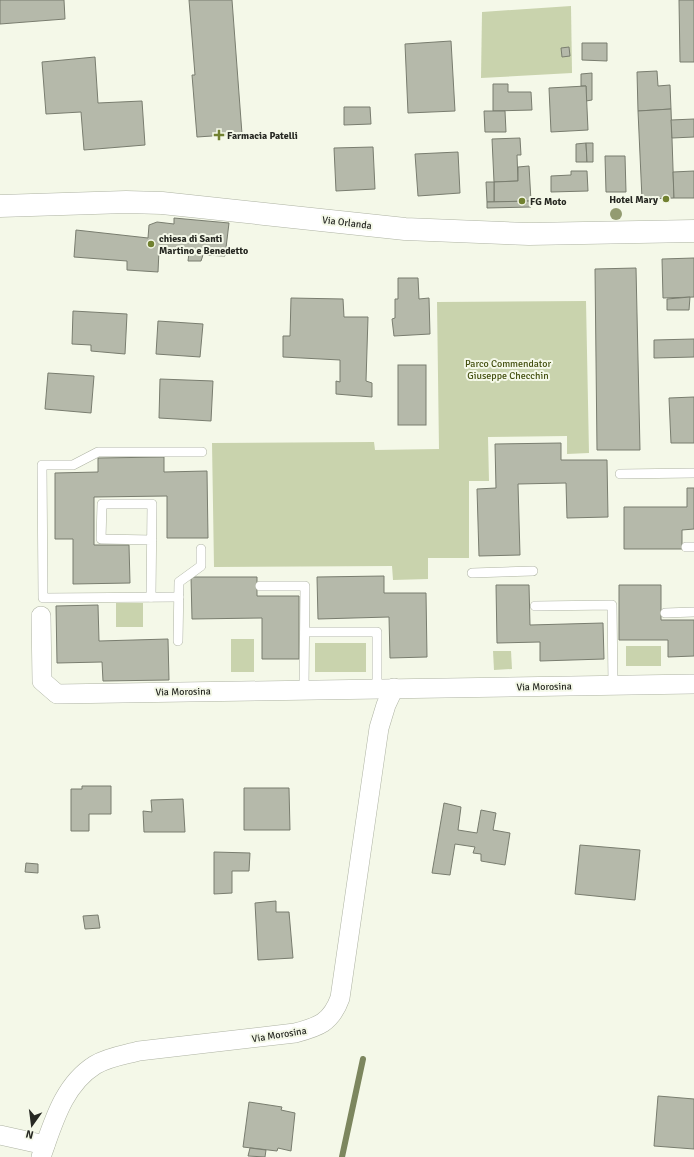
<svg xmlns="http://www.w3.org/2000/svg" width="694" height="1157" font-family="Signika,sans-serif">
  <style>
    .green { fill: #c9d3ad }
    .lines { fill: none; stroke-linecap: round; stroke-linejoin: round }
    .stream { stroke: #7c865e; stroke-width: 6 }
    .building { fill: #b5b9aa; stroke: #797d6f }
    .lane-casing { stroke: #aeb3a3; stroke-width: 10 }
    .street-casing { stroke: #aeb3a3; stroke-width: 20 }
    .secondary-casing { stroke: #aeb3a3; stroke-width: 23 }
    .lane { stroke: #fff; stroke-width: 9 }
    .street { stroke: #fff; stroke-width: 19 }
    .secondary { stroke: #fff; stroke-width: 22 }
    .tree { fill: #939b71 }
    .poi-dot { fill: #718130; stroke: #f4f8e8; stroke-width: 1.5 }
    .labels { text-anchor: middle; stroke-width: 4; stroke-linejoin: round; paint-order: stroke }
    .poi-label { font-size: 10px; font-weight: bold; fill: #262822; stroke: #f4f8e8; text-anchor: start }
    .street-label { font-size: 10px; fill: #262822; stroke: #f4f8e8 }
    .park-label { font-size: 10px; fill: #434f0f; stroke: #f4f8e8 }
  </style>
  <rect width="100%" height="100%" fill="#f4f8e8"/>
  <g class="green">
    <polygon points="571,6 572,73 481,78 482,12"/>
    <polygon points="586,301 589,453 567,454 567,436 488,437 489,481 469,481 469,558 428,558 428,579 393,580 392,566 214,567 212,443 374,442 375,450 439,449 437,302"/>
    <rect x="116" y="603" width="27" height="24"/>
    <rect x="231" y="639" width="23" height="33"/>
    <rect x="315" y="643" width="51" height="29"/>
    <rect x="626" y="646" width="35" height="20"/>
    <polygon points="493,651 511,651 512,669 494,670"/>
  </g>
  <g class="lines">
    <polyline class="stream" points="342,1157 363,1059"/>
  </g>
  <g class="building">
    <polygon points="0,0 64,0 65,19 0,24"/>
    <polygon points="189,0 232,0 242,134 197,137 192,75 195,75"/>
    <polygon points="679,0 694,0 694,62 680,62"/>
    <polygon points="451,41 455,111 408,113 405,44"/>
    <polygon points="582,43 607,43 607,61 582,60"/>
    <polygon points="569,47 570,56 562,57 561,48"/>
    <polygon points="95,57 98,103 142,101 145,145 84,150 81,112 46,114 42,62"/>
    <polygon points="657,71 658,86 670,85 671,109 638,111 637,72"/>
    <polygon points="592,73 592,100 586,101 586,86 581,86 581,74"/>
    <polygon points="493,84 508,84 508,92 531,92 532,110 493,111"/>
    <polygon points="586,86 588,130 551,132 549,88"/>
    <polygon points="344,107 370,107 371,124 344,125"/>
    <polygon points="671,109 674,198 642,199 638,111"/>
    <polygon points="484,111 505,111 506,132 485,132"/>
    <polygon points="694,119 694,137 672,138 671,120"/>
    <polygon points="520,138 521,155 517,155 518,181 494,182 492,139"/>
    <polygon points="586,143 587,162 576,162 576,144"/>
    <polygon points="586,143 593,143 593,162 587,162"/>
    <polygon points="373,147 375,189 336,191 334,148"/>
    <polygon points="458,152 460,193 418,196 415,154"/>
    <polygon points="605,156 625,156 626,192 606,192"/>
    <polygon points="529,166 531,201 494,202 494,182 518,181 518,167"/>
    <polygon points="571,171 587,171 588,191 551,192 551,176 571,175"/>
    <polygon points="694,171 694,198 674,198 673,172"/>
    <polygon points="486,182 494,182 494,202 487,202"/>
    <polygon points="531,201 531,207 487,208 487,202"/>
    <polygon points="174,218 229,223 225,256 203,255 201,261 188,261 189,253 159,250 158,272 127,270 127,261 74,257 76,230 148,238 149,225 157,222 174,224"/>
    <polygon points="694,258 694,297 663,298 662,259"/>
    <polygon points="636,268 640,450 597,450 595,269"/>
    <polygon points="398,278 418,278 419,299 429,298 430,334 394,336 392,319 395,318 395,299 398,299"/>
    <polygon points="690,297 689,310 667,310 667,299"/>
    <polygon points="291,298 343,299 344,317 368,317 366,381 372,383 372,397 336,394 336,381 340,382 340,360 283,357 283,336 290,336"/>
    <polygon points="73,311 127,314 125,354 91,351 91,345 72,344"/>
    <polygon points="158,321 203,324 200,357 156,354"/>
    <polygon points="694,339 694,357 654,358 654,340"/>
    <rect x="398" y="365" width="28" height="60"/>
    <polygon points="48,373 94,376 91,413 45,409"/>
    <polygon points="160,379 213,381 211,421 159,418"/>
    <polygon points="694,397 694,443 671,443 669,398"/>
    <polygon points="561,443 561,460 607,460 608,517 567,518 566,483 518,484 520,555 479,556 477,489 496,488 495,444"/>
    <polygon points="164,457 164,472 207,471 208,538 167,538 167,496 94,497 94,545 129,545 130,583 73,584 73,539 55,539 55,473 98,472 98,458"/>
    <polygon points="687,488 694,488 694,529 682,530 682,549 624,549 624,507 687,507"/>
    <polygon points="384,576 384,593 426,593 427,657 390,658 389,617 318,619 317,577"/>
    <polygon points="191,577 257,577 257,596 299,596 299,659 262,659 262,618 192,619"/>
    <polygon points="496,585 529,585 530,625 603,623 604,659 540,661 540,642 497,643"/>
    <polygon points="619,585 661,585 661,620 694,620 694,656 668,657 668,640 619,640"/>
    <polygon points="98,605 99,641 168,639 169,680 103,681 102,662 57,663 56,606"/>
    <polygon points="82,786 111,786 111,814 89,814 89,831 71,831 71,789 82,789"/>
    <polygon points="244,788 289,788 290,830 244,830"/>
    <polygon points="183,799 185,832 144,832 143,811 152,812 151,800"/>
    <polygon points="444,803 461,807 458,830 477,833 481,810 496,813 493,830 510,833 505,865 481,861 481,854 473,853 475,847 455,844 450,875 432,873"/>
    <polygon points="580,845 640,850 635,900 575,894"/>
    <polygon points="214,852 250,853 249,871 232,871 232,893 214,894"/>
    <polygon points="26,863 38,864 38,873 25,872"/>
    <polygon points="276,901 276,912 289,912 293,958 258,960 255,903"/>
    <polygon points="98,915 100,928 85,929 83,916"/>
    <polygon points="658,1096 694,1099 694,1149 654,1146"/>
    <polygon points="249,1102 282,1107 281,1110 295,1113 291,1151 278,1148 277,1151 243,1147"/>
    <polygon points="250,1148 266,1150 265,1157 248,1156"/>
  </g>
  <g class="lines">
    <g class="lane-casing">
      <g id="lane">
        <polyline points="620,474 694,473"/>
        <polyline points="686,547 694,547"/>
        <polyline points="472,573 533,571"/>
        <polyline points="260,586 305,586 304,689"/>
        <polyline points="151,597 152,504 102,504 101,539 152,540"/>
        <polyline points="179,597 43,598 42,465 73,465 98,452 202,452"/>
        <polyline points="535,606 612,605 613,685"/>
        <polyline points="665,613 694,612"/>
        <polyline points="305,632 377,632 377,688"/>
        <polyline points="178,641 179,582 201,566 201,549"/>
      </g>
    </g>
    <g class="street-casing">
      <g id="street">
        <polyline points="41,616 42,681 57,694 694,684"/>
        <polyline points="0,1135 45,1145"/>
        <path d="M41 1157C53 1124 63 1085 95 1065 108 1057 124 1055 139 1051L295 1033C318 1027 331 1023 340 998L379 728 386 705 394 688"/>
      </g>
    </g>
    <g class="secondary-casing">
      <polyline id="secondary" points="0,206 126,202 162,203 405,229 529,234 694,231"/>
    </g>
    <use href="#lane" class="lane"/>
    <use href="#street" class="street"/>
    <use href="#secondary" class="secondary"/>
  </g>
  <circle class="tree" cx="616" cy="214" r="6"/>
  <g class="poi-dot">
    <path d="M217 129h4v4h4v4h-4v4h-4v-4h-4v-4h4z"/>
    <circle cx="666" cy="199" r="4"/>
    <circle cx="522" cy="201" r="4"/>
    <circle cx="151" cy="244" r="4"/>
  </g>
  <g class="labels">
    <g class="poi-label">
      <text x="227" y="139">Farmacia Patelli</text>
      <text x="658" y="203" text-anchor="end">Hotel Mary</text>
      <text x="530" y="205">FG Moto</text>
      <text x="159" y="242">chiesa di Santi<tspan x="159" dy="12">Martino e Benedetto</tspan></text>
    </g>
    <g class="street-label">
      <text transform="translate(347 222) rotate(7)" y="4">Via Orlanda</text>
      <text transform="translate(544 686) rotate(-1)" y="4">Via Morosina</text>
      <text transform="translate(183 691) rotate(-1)" y="4">Via Morosina</text>
      <text transform="translate(279 1034) rotate(-9)" y="4">Via Morosina</text>
    </g>
    <g class="park-label">
      <text x="508" y="367">Parco Commendator<tspan x="508" dy="12">Giuseppe Checchin</tspan></text>
    </g>
  </g>
  <g transform="translate(32 1125) rotate(194)" stroke="#f4f8e8" stroke-width="3" paint-order="stroke">
  <path d="M0-3L7 15L0 10L-7 15Z" fill="#262822"/>
  <text y="-6" font-size="11" font-weight="bold" text-anchor="middle" fill="#262822">N</text>
  </g>
</svg>
